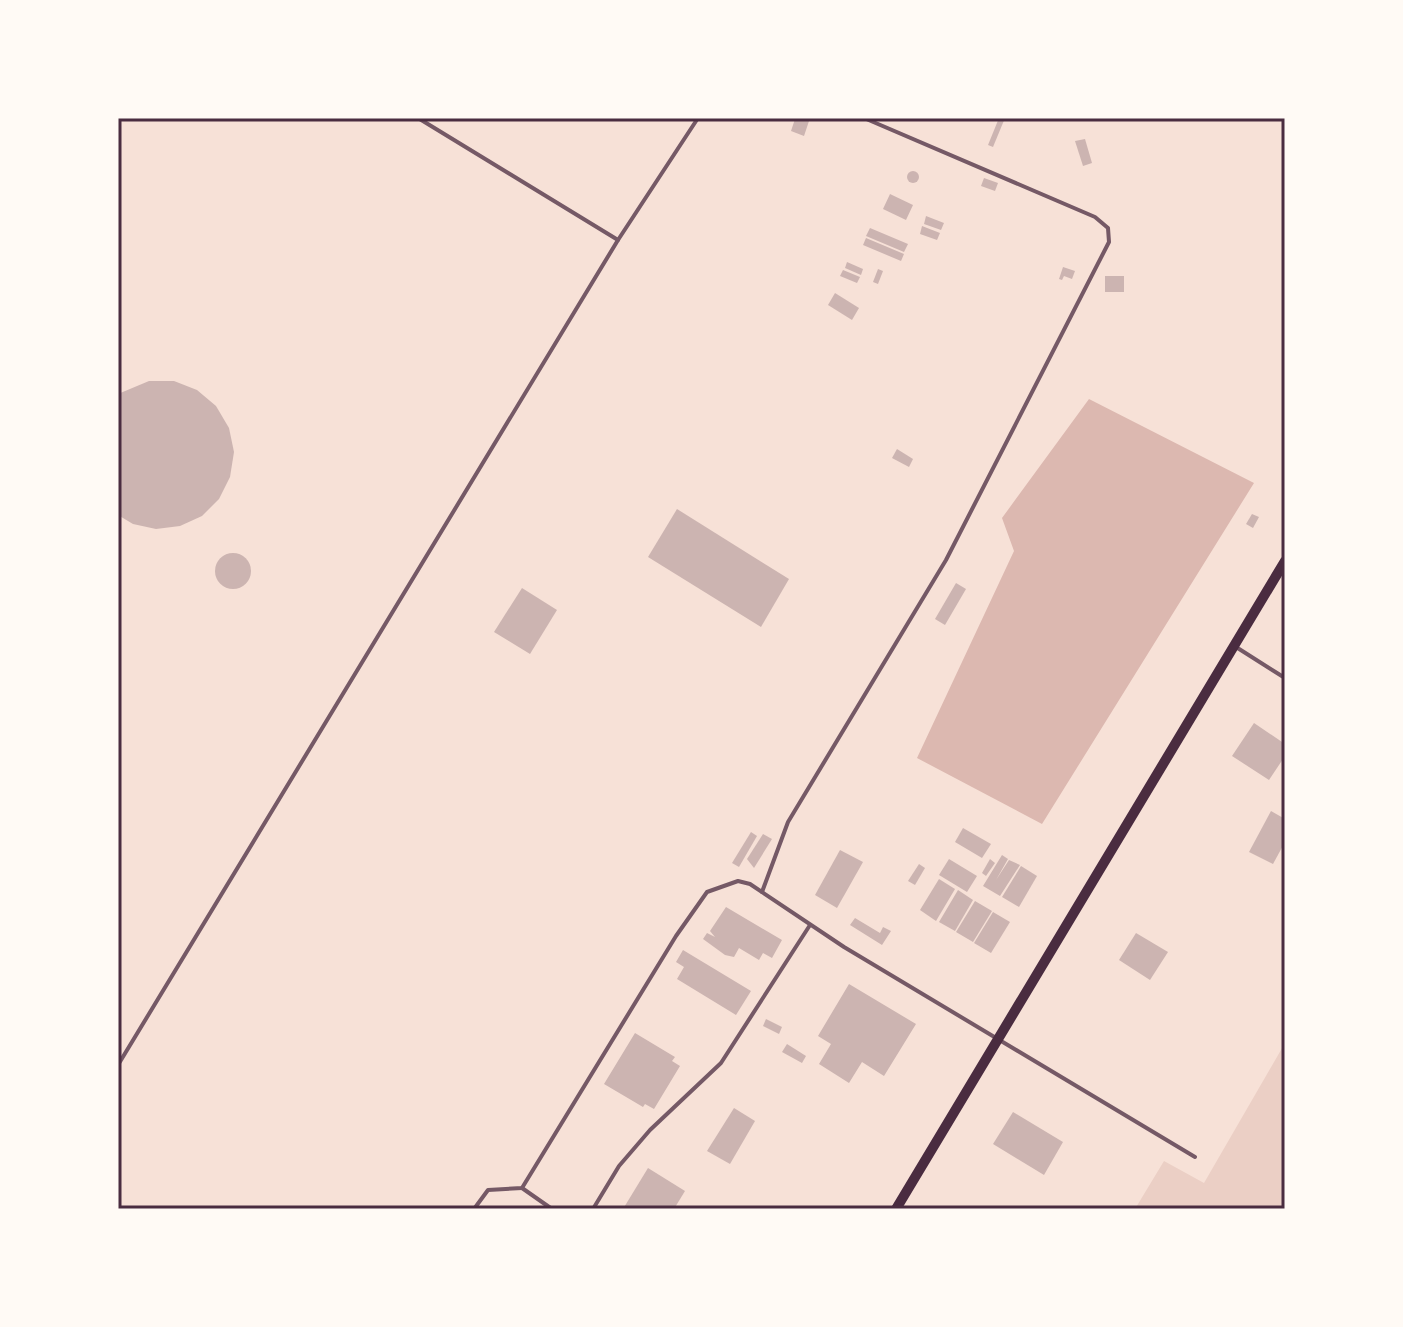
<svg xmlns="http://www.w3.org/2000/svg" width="1403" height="1327" font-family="'Alegreya Sans',sans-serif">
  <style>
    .green { fill: #ebcfc5 }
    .water { fill: #dcb8b0 }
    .building { fill: #ccb4b1 }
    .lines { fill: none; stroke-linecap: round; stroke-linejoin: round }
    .service { stroke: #755966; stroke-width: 4 }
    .secondary { stroke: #4a2c40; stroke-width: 10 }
    .neatline { fill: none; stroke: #4a2c40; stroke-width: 3 }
  </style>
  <rect width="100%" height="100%" fill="#f7e1d7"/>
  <polygon class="green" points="1285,1043 1285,1209 1135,1209 1164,1161 1204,1183"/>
  <polygon class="water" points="1089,399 1254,483 1042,824 917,758 1014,551 1002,518"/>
  <g class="building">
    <polygon points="801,118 810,118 804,136 791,131 795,119"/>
    <polygon points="999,118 1005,118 993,147 988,145"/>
    <polygon points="1085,139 1092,163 1083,166 1075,141"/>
    <circle cx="913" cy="177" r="6"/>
    <polygon points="984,178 998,183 995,191 981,186"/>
    <polygon points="890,194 913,205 906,220 883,209"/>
    <polygon points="926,216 944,223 941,230 924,224"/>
    <polygon points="922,226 940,233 937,240 920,234"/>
    <polygon points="870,228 908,244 904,252 866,236"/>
    <polygon points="866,238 904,254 901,261 863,245"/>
    <polygon points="847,262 863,269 861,275 845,268"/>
    <polygon points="1063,267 1075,271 1072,279 1064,276 1062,280 1059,279"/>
    <polygon points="878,269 883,271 878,284 873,282"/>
    <polygon points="843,270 860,277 857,283 840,276"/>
    <rect x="1105" y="276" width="19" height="16"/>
    <polygon points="835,293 859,308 852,320 828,305"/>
    <polygon points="149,381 174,381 197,390 216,406 229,428 234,452 230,477 219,499 202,516 180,526 156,529 133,524 118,515 118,394"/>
    <polygon points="897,449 913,459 909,467 892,458"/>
    <polygon points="677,509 789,579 761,627 648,557"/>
    <polygon points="1252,514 1259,517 1253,528 1246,524"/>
    <circle cx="233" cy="571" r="18"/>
    <polygon points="956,583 966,589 945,625 935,619"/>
    <polygon points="522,588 557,610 530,654 494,632"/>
    <polygon points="1254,723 1285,744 1285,756 1269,780 1232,756"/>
    <polygon points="1271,811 1285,819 1285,842 1273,864 1249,852"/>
    <polygon points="963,828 991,844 982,858 955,842"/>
    <polygon points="751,832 757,836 739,867 732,863"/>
    <polygon points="763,834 772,839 754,868 747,859"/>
    <polygon points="840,850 863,862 837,908 815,895"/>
    <polygon points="1002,855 1008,859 996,880 1009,860 1020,865 1000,896 983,886"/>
    <polygon points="949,859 977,876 967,892 939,875"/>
    <polygon points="990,859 995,863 986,876 982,873"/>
    <polygon points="919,864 925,868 915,885 908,881"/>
    <polygon points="1021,866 1037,876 1019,907 1002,897"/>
    <polygon points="939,879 955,889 936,921 920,910"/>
    <polygon points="958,890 973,900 955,931 939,922"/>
    <polygon points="975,901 992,911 973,942 956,932"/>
    <polygon points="726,907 782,940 772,958 763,953 759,960 739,948 734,957 725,955 703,939 707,933 715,937 710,931"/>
    <polygon points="993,912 1010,922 991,953 974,943"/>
    <polygon points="855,918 880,933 883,927 891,931 882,945 850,925"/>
    <polygon points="1136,933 1168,952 1150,980 1119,960"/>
    <polygon points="683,950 751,991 736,1015 677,979 684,967 676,962"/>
    <polygon points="849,984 916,1024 884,1076 862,1062 849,1083 819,1064 831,1044 818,1036"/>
    <polygon points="766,1019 782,1027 779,1034 763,1026"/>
    <polygon points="635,1033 675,1057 672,1061 680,1066 654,1109 645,1104 643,1107 604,1084"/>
    <polygon points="787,1044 806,1056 802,1063 782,1052"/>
    <polygon points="734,1108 755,1121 730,1164 707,1151"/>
    <polygon points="1013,1112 1063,1142 1044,1175 993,1144"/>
    <polygon points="648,1168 685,1191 674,1209 623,1209"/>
  </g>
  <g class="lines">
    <g class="service">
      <polyline points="418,118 618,240"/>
      <polyline points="1236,647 1285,678"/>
      <polyline points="762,892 788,822 946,560 1109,242 1108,228 1095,217 864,118"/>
      <polyline points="118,1065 618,240 698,118"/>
      <polyline points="522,1188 552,1209"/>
      <polyline points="474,1209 488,1190 522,1188 676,936 707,892 738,881 750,884 844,947 1195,1157"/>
      <polyline points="593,1209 619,1166 650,1130 721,1063 810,925"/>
    </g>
    <polyline class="secondary" points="896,1209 1285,561"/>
  </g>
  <rect width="1403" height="1327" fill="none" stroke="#fffaf5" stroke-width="240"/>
  <rect x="120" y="120" width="1163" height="1087" class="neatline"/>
</svg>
